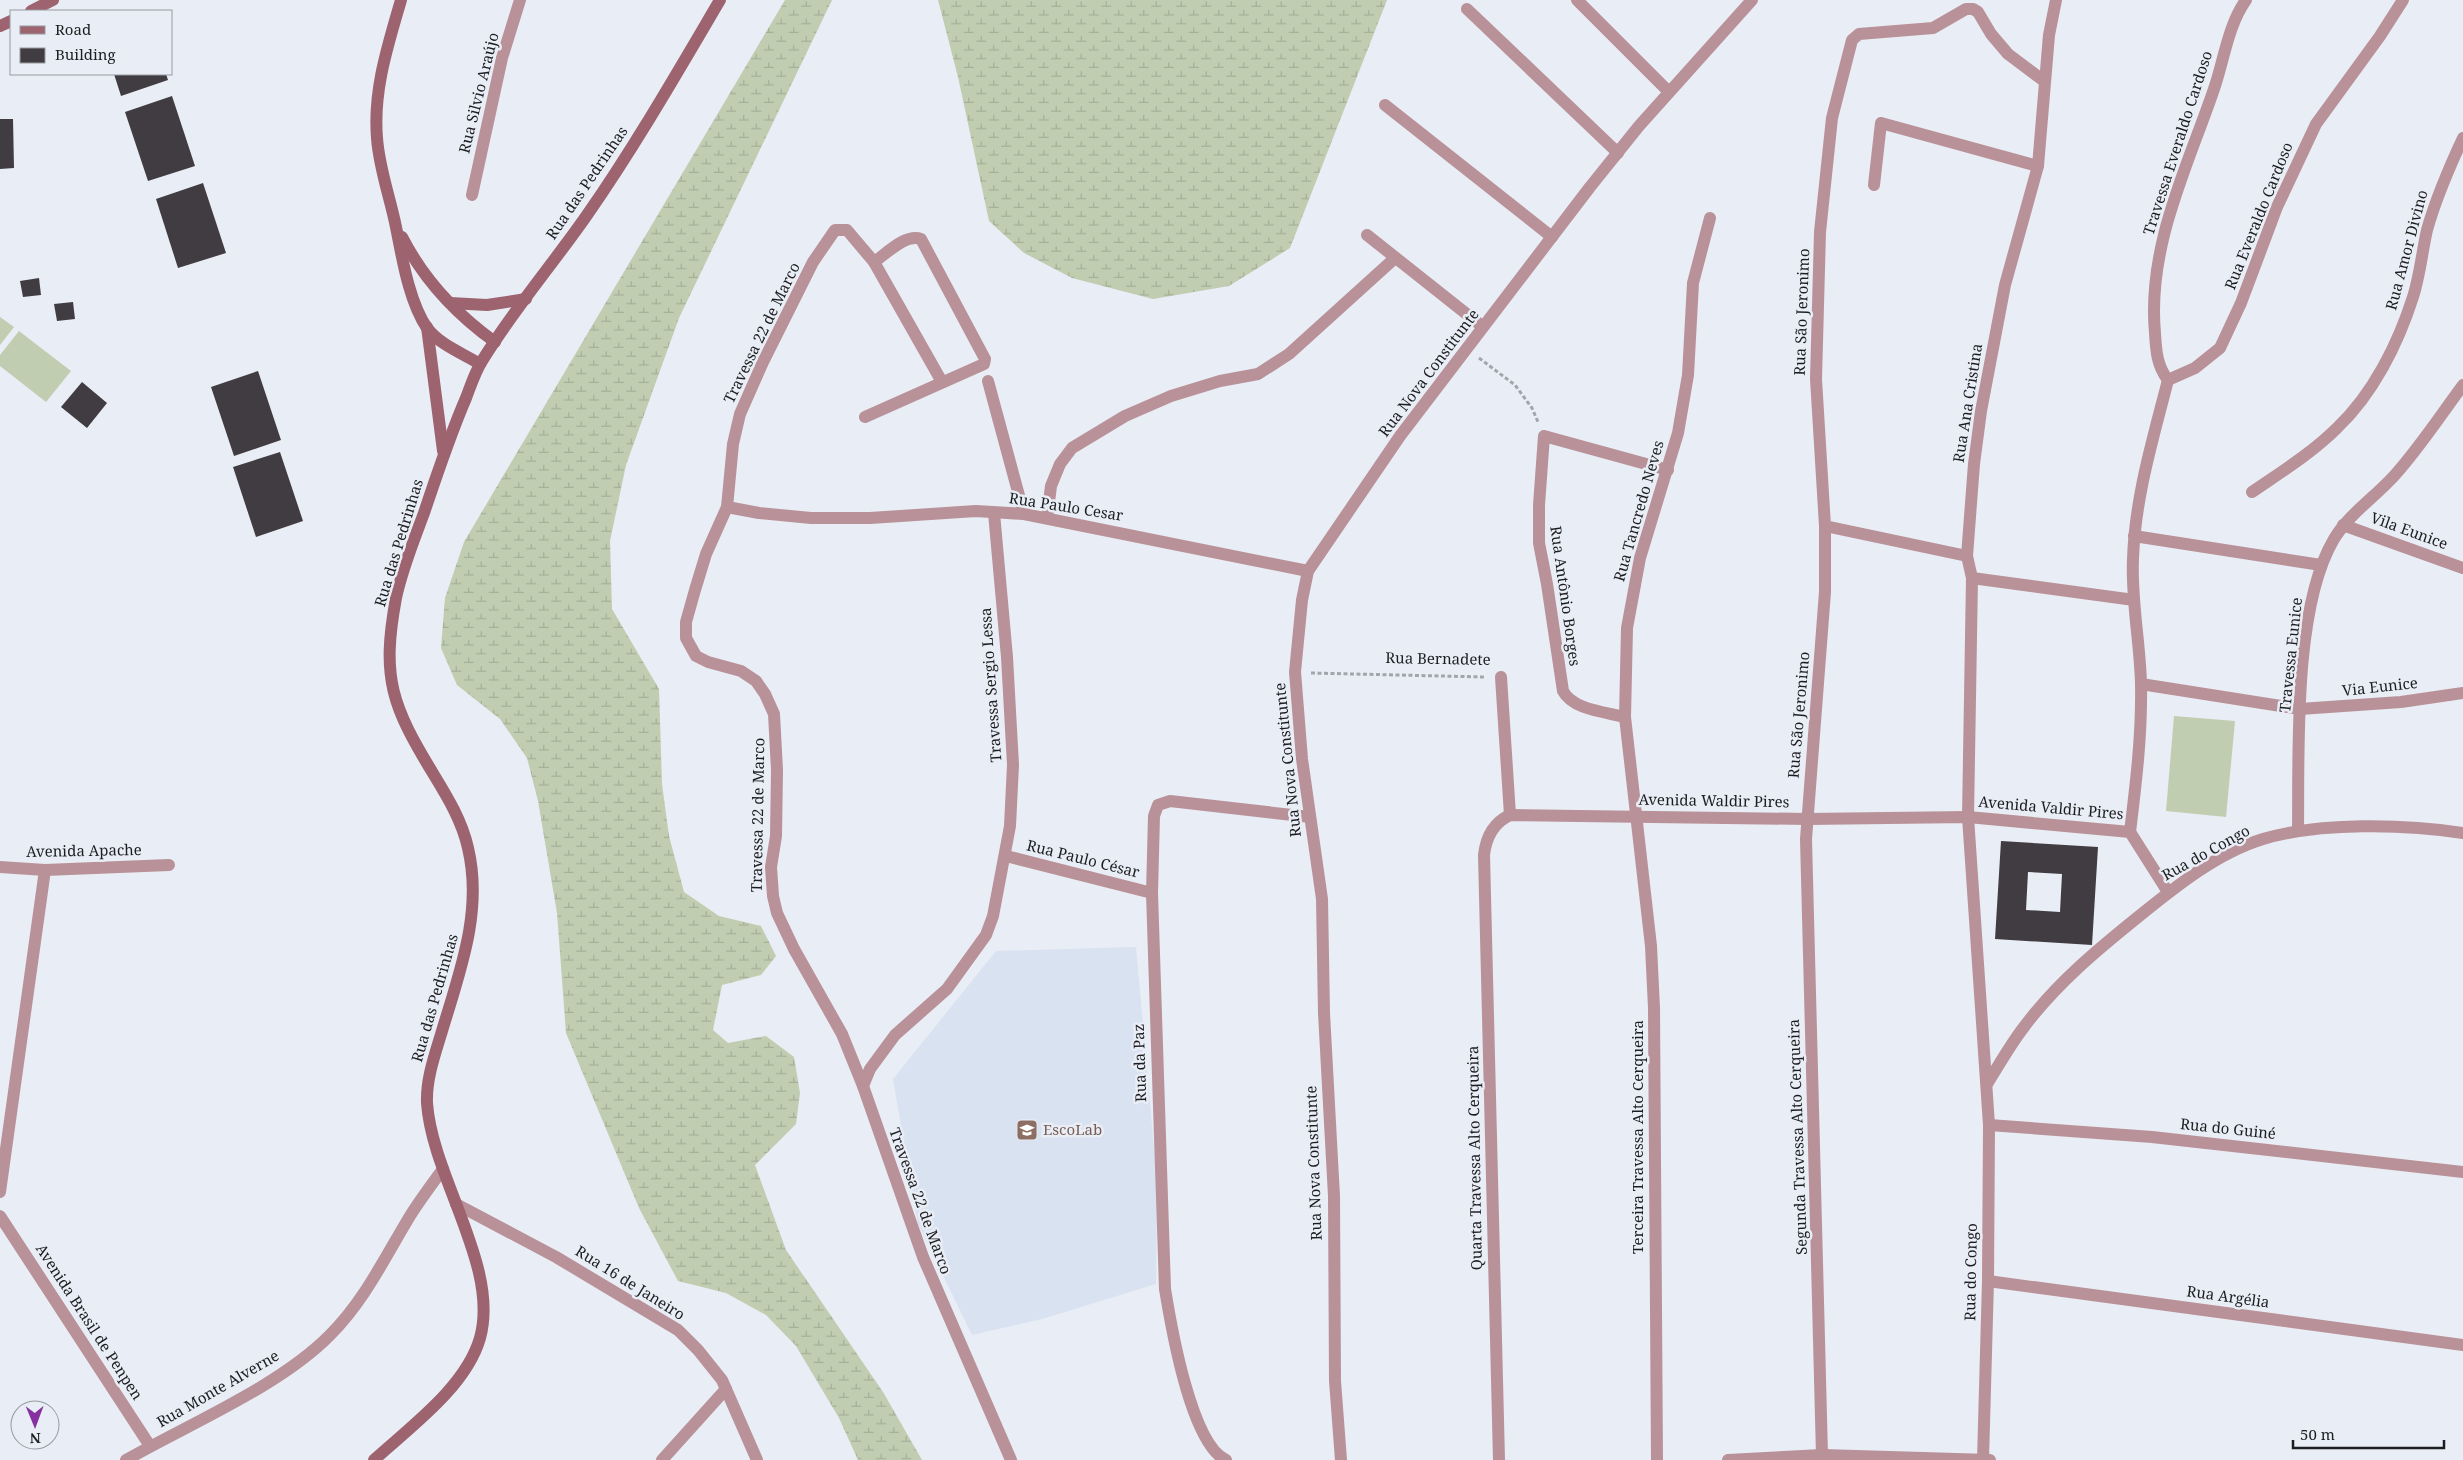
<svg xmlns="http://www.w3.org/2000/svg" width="2463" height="1460" font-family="'Noto Serif',serif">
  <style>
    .built { fill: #d9e2f0 }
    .wetland { fill: url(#wetland-marsh) }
    .pitch { fill: #c0cdb1 }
    .building { fill: #403c41; fill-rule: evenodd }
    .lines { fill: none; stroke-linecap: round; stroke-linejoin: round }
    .path { stroke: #a2a5ab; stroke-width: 3; stroke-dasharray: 4 2.5; stroke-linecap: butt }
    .minor { stroke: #b99198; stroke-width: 12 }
    .secondary { stroke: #9d6470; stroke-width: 12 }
    .labels { text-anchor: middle; stroke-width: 5; stroke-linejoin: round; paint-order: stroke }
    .street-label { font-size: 15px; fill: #1c1d20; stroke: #e9edf5 }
    .education-label { font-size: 15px; fill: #785e54; stroke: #e9edf5; text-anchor: start }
  </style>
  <defs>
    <pattern id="wetland-marsh" width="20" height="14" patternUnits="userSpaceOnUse" patternTransform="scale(1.25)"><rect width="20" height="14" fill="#c0cdb1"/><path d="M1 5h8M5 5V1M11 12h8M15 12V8" fill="none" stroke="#a4b098"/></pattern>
  </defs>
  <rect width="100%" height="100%" fill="#e9edf5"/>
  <polygon class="built" points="1136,947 1157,1181 1156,1284 1042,1319 972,1335 918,1224 893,1079 996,951"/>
  <g class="wetland">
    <polygon points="785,0 832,0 679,318 626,465 610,541 612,609 659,689 662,784 669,836 684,892 719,916 761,926 776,956 761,975 722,985 713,1030 728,1043 766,1036 794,1057 800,1093 796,1124 755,1165 786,1250 883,1392 922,1460 858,1460 839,1418 796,1346 766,1315 726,1293 678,1281 639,1208 566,1033 557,913 538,801 527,758 500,719 457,685 441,648 445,598 464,542"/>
    <polygon points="938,0 1387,0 1290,248 1229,286 1153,299 1072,278 1024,253 989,221 958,77"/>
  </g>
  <g class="pitch">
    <polygon points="0,317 14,327 0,345"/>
    <polygon points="19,331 71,371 46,402 0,366 0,355"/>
    <polygon points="2174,716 2235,721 2226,817 2166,811"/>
  </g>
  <g class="building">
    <polygon points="114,74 166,74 168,80 121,96"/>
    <polygon points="172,96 195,166 148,181 125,112"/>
    <polygon points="0,119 13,119 14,168 0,169"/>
    <polygon points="203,183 226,253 178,268 156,199"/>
    <polygon points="39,278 41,295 23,297 20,281"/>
    <polygon points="73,302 75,319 57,321 54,304"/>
    <polygon points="258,371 281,440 234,456 211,387"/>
    <polygon points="82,382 107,403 87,428 61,407"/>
    <polygon points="280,452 303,521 256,537 233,467"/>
    <path d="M2001 841 2098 847 2092 945 1995 939ZM2028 872 2062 874 2060 912 2026 910Z"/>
  </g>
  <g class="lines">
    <g class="path">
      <polyline points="1479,358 1515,385 1532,408 1538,422"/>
      <polyline points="1311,673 1485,677"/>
    </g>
    <g class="minor">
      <polyline points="1577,0 1669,92"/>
      <polyline points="1467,9 1618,153"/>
      <polyline points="1385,105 1552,237"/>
      <polyline points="1874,185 1881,123 2038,166"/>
      <polyline points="472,195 502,58 520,0"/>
      <polyline points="1367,235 1483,327"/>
      <polyline points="2168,380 2195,368 2220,348 2241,303 2277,207 2316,124 2380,36 2403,0"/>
      <path d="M2168 380C2157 366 2156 351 2155 333 2147 247 2187 168 2214 89 2224 60 2228 25 2246 0"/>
      <polyline points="988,381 1024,514"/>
      <polyline points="942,382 874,262 847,230 835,230 813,262 763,362 740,414 733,444 727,507 706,554 695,590 686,622 686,638 696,656 708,662 741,671 756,681 765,694 774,714 777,770 776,836 771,867 773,896 777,913 794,949 842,1034 863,1086 923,1257 1011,1460"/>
      <path d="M865 417 984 364 985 359 921 239C906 233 886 254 874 262"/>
      <path d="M2252 492C2281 472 2312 453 2337 428 2373 394 2398 344 2413 297 2420 275 2422 252 2427 230 2436 198 2449 168 2463 138"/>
      <polyline points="727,507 759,513 811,518 870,518 976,511 1024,514 1308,571"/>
      <polyline points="1047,518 1051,486 1060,464 1072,448 1125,416 1171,396 1220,381 1258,374 1289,354 1395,258"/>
      <polyline points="2343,525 2463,568"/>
      <polyline points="1825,526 1967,556"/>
      <polyline points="2134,536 2321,565"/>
      <polyline points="1972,578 2134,600"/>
      <polyline points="1501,677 1510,815"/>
      <polyline points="2141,684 2300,709 2401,702 2463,693"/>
      <path d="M1625 717C1606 712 1573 710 1563 691L1547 584 1539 543V505L1544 436 1668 470"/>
      <path d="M2298 831C2299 750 2293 608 2334 539 2349 514 2375 497 2394 476 2420 447 2440 416 2463 385"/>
      <path d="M2130 832C2136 783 2142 734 2141 684 2140 642 2131 600 2133 559 2135 497 2153 439 2168 380"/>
      <polyline points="2130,832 2168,892"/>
      <polyline points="1006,856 1152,893"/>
      <polyline points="0,867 45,870 169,865"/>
      <path d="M1987 1084C1999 1065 2010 1045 2024 1027 2056 984 2097 950 2138 917 2175 887 2217 853 2263 839 2320 822 2405 824 2463 833"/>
      <polyline points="863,1086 870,1069 895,1035 947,989 986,935 993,916 1010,826 1013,765 1007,657 994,513"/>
      <polyline points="1989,1125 2152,1137 2463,1172"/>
      <polyline points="0,1192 45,870"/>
      <polyline points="456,1204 556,1257 678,1330 698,1350 722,1380 757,1460"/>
      <polyline points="0,1216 150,1446"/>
      <polyline points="1988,1281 2463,1345"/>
      <polyline points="1822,1455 1806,839 1825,592 1825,526 1816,379 1820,232 1832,118 1852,40 1859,34 1933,28 1966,9 1973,9 1978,12 1991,34 2008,54 2044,81"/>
      <path d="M126 1460C189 1424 280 1386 330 1335 365 1300 385 1257 410 1216 420 1200 432 1184 443 1169"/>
      <polyline points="662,1460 726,1389"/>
      <path d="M1226 1460C1191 1444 1171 1326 1165 1289L1152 893 1154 816 1158 805 1170 801 1310 817"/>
      <polyline points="1341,1460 1335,1381 1334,1196 1324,1013 1322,899 1302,759 1295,672 1302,600 1308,571 1400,436 1590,187 1639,126 1752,0"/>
      <path d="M1499 1460 1484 855C1486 837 1493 823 1510 815L1807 819 1968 817 2130 832"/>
      <polyline points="1657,1460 1654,1008 1651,946 1625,717 1627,628 1640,558 1678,433 1688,375 1693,283 1710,218"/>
      <polyline points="1728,1460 1822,1455 1990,1460"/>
      <polyline points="1983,1460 1988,1281 1989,1125 1968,817 1972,578 1967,556 1974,464 1981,411 2005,285 2038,166 2049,35 2056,0"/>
    </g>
    <g class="secondary">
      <path d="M401 0C388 45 373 90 377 138 379 168 390 197 396 227 402 257 409 302 427 328 440 345 462 353 480 364"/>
      <polyline points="31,11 53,0"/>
      <polyline points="0,26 11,21"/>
      <path d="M402 237C424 280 456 314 495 342"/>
      <polyline points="450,303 487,305 526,299"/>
      <polyline points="427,327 443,451"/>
      <path d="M374 1460C410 1427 466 1387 480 1338 500 1267 432 1177 427 1103 426 1079 435 1054 442 1031 460 971 483 911 468 848 462 821 448 798 434 775 392 706 381 679 396 598 402 569 414 540 424 513 437 474 450 435 466 398 471 385 475 372 482 361 513 310 553 264 587 215 635 146 677 73 720 0"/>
    </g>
  </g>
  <defs>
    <g id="university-square" transform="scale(1.125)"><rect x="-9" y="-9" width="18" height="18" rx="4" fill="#8d6e63" stroke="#e9edf5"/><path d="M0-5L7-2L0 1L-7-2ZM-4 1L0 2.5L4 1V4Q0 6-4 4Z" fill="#fff"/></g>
  </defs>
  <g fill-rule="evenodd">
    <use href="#university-square" x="1027" y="1130"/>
  </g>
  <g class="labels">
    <g class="street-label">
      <text transform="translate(479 93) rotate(-76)" y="5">Rua Silvio Araújo</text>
      <text transform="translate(2178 143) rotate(-72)" y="5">Travessa Everaldo Cardoso</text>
      <text transform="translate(587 183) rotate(-56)" y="5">Rua das Pedrinhas</text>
      <text transform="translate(2259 216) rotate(-68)" y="5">Rua Everaldo Cardoso</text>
      <text transform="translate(2407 250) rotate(-75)" y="5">Rua Amor Divino</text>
      <text transform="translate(1802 312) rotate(-88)" y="5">Rua São Jeronimo</text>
      <text transform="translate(762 333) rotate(-64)" y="5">Travessa 22 de Marco</text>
      <text transform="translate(1429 373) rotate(-53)" y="5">Rua Nova Constitunte</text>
      <text transform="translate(1968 403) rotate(-81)" y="5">Rua Ana Cristina</text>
      <text transform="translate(1066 507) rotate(9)" y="5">Rua Paulo Cesar</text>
      <text transform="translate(1639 511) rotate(-74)" y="5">Rua Tancredo Neves</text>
      <text transform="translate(2409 531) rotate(20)" y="5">Vila Eunice</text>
      <text transform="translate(399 543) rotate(-73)" y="5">Rua das Pedrinhas</text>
      <text transform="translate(1565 596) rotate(82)" y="5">Rua Antônio Borges</text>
      <text transform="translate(2291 655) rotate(-84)" y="5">Travessa Eunice</text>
      <text transform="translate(1438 659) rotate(1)" y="5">Rua Bernadete</text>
      <text transform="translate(991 685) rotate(-94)" y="5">Travessa Sergio Lessa</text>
      <text transform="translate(2380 687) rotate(-6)" y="5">Via Eunice</text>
      <text transform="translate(1799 715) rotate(-85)" y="5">Rua São Jeronimo</text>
      <text transform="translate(1288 760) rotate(-96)" y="5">Rua Nova Constitunte</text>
      <text transform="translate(1714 801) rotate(1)" y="5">Avenida Waldir Pires</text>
      <text transform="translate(2051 808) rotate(5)" y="5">Avenida Valdir Pires</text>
      <text transform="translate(758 815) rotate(-89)" y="5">Travessa 22 de Marco</text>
      <text transform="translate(84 851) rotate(-1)" y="5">Avenida Apache</text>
      <text transform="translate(2206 853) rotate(-29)" y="5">Rua do Congo</text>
      <text transform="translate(1083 859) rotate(14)" y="5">Rua Paulo César</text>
      <text transform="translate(435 998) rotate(-74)" y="5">Rua das Pedrinhas</text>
      <text transform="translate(1140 1063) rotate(-92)" y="5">Rua da Paz</text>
      <text transform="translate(2228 1129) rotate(6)" y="5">Rua do Guiné</text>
      <text transform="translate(1638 1137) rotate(-90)" y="5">Terceira Travessa Alto Cerqueira</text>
      <text transform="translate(1798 1137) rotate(-92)" y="5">Segunda Travessa Alto Cerqueira</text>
      <text transform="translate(1475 1158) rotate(-91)" y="5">Quarta Travessa Alto Cerqueira</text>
      <text transform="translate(1314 1163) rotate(-92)" y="5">Rua Nova Constitunte</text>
      <text transform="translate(920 1201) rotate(70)" y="5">Travessa 22 de Marco</text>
      <text transform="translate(1971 1272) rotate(-89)" y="5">Rua do Congo</text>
      <text transform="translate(630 1283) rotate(32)" y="5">Rua 16 de Janeiro</text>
      <text transform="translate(2228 1297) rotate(8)" y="5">Rua Argélia</text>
      <text transform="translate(89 1322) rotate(57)" y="5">Avenida Brasil de Penpen</text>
      <text transform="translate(218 1389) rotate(-30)" y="5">Rua Monte Alverne</text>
    </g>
    <g class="education-label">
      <text x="1043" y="1135">EscoLab</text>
    </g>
  </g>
  <rect x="10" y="10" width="162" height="65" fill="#e9edf5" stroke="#979aa0"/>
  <rect x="20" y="26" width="25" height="8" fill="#9d6470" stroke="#979aa0"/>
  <text x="55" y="35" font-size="15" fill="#1c1d20">Road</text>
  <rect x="20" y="48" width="25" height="15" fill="#403c41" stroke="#979aa0"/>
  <text x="55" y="60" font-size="15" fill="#1c1d20">Building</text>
  <g transform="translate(35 1425) rotate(179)"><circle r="24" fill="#e9edf5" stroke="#979aa0"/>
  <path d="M0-4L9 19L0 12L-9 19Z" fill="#8631a0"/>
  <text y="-8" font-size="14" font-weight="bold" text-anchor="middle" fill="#1c1d20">N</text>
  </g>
  <path d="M2293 1440v8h151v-8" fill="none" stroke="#1c1d20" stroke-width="2.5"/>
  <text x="2300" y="1440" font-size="15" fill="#1c1d20" stroke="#e9edf5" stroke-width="4" paint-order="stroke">50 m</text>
</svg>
